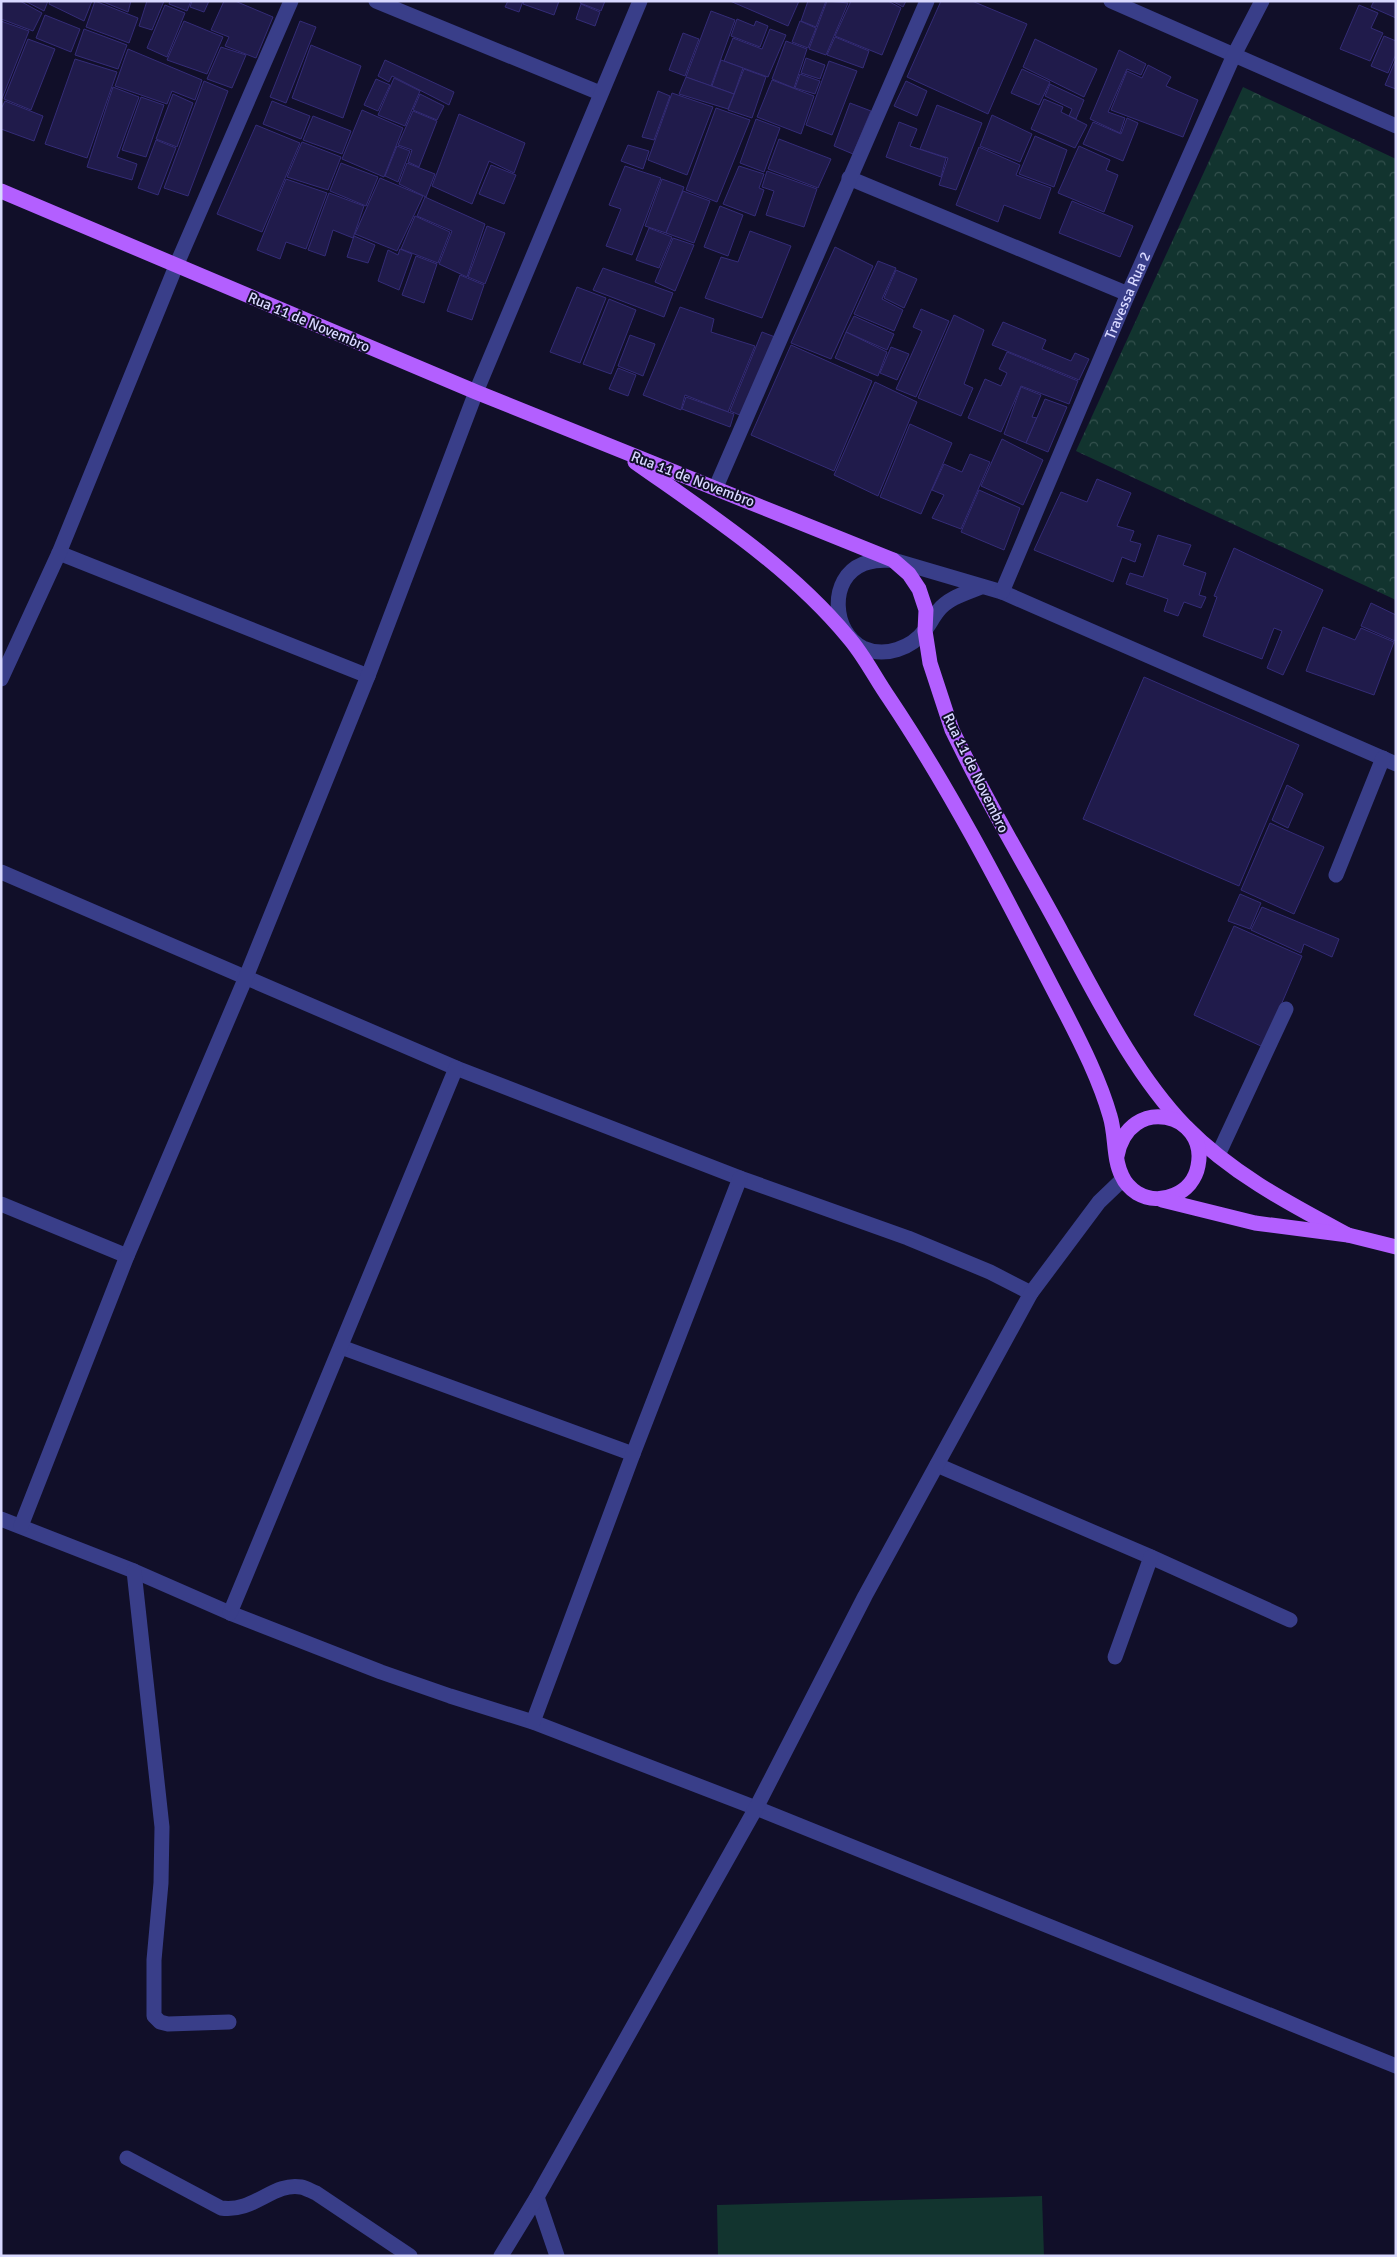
<svg xmlns="http://www.w3.org/2000/svg" width="1397" height="2257" font-family="Signika,sans-serif">
  <style>
    .forest { fill: url(#forest-crowns) }
    .pitch { fill: #12342f }
    .building { fill: #201b4b; stroke: #342c77 }
    .lines { fill: none; stroke-linecap: round; stroke-linejoin: round }
    .minor { stroke: #393e89; stroke-width: 15 }
    .major { stroke: #b35fff; stroke-width: 15 }
    .labels { text-anchor: middle; stroke-width: 4; stroke-linejoin: round; paint-order: stroke }
    .street-label { font-size: 15px; fill: #d8d8ff; stroke: #110f29 }
  </style>
  <defs>
    <pattern id="forest-crowns" width="20" height="18" patternUnits="userSpaceOnUse" patternTransform="scale(1.25)"><rect width="20" height="18" fill="#12342f"/><path d="M2 6a3 3 0 1 1 6 0M12 15a3 3 0 1 1 6 0" fill="none" stroke="#34514e"/></pattern>
  </defs>
  <rect width="100%" height="100%" fill="#110f29"/>
  <polygon class="forest" points="1243,87 1396,159 1396,600 1076,451"/>
  <polygon class="pitch" points="1042,2196 1044,2256 718,2256 717,2205"/>
  <g class="building">
    <polygon points="1,1 20,1 42,13 33,31 1,19"/>
    <polygon points="25,1 48,1 44,11"/>
    <polygon points="50,1 92,1 84,21 49,4"/>
    <polygon points="95,1 138,18 129,43 86,27"/>
    <polygon points="101,1 131,1 128,12"/>
    <polygon points="147,1 164,1 152,30 139,26"/>
    <polygon points="170,1 191,1 187,11 169,4"/>
    <polygon points="192,1 209,1 204,12 190,7"/>
    <polygon points="224,1 235,1 273,17 256,58 225,46 229,37 211,30"/>
    <polygon points="508,1 523,1 519,12 505,7"/>
    <polygon points="524,1 559,1 554,15 523,4"/>
    <polygon points="581,1 605,1 601,11 580,3"/>
    <polygon points="730,1 799,1 788,26"/>
    <polygon points="808,1 826,1 816,27 801,21"/>
    <polygon points="827,1 848,3 826,55 809,49"/>
    <polygon points="851,1 888,1 901,8 882,55 835,36"/>
    <polygon points="892,1 906,1 903,7"/>
    <polygon points="941,1 972,1 1027,24 988,114 907,77"/>
    <polygon points="1374,1 1396,1 1396,18 1371,7"/>
    <polygon points="581,4 600,12 595,26 576,19"/>
    <polygon points="165,5 185,13 167,57 147,48"/>
    <polygon points="1359,5 1378,13 1371,28 1383,33 1370,61 1340,49"/>
    <polygon points="711,11 735,20 711,86 686,77"/>
    <polygon points="45,15 80,29 71,52 36,38"/>
    <polygon points="737,19 754,26 756,21 768,26 760,47 731,36"/>
    <polygon points="1,21 29,31 1,101"/>
    <polygon points="184,21 223,37 207,74 167,60"/>
    <polygon points="300,21 316,27 286,103 270,97"/>
    <polygon points="800,21 816,28 808,48 792,42"/>
    <polygon points="84,29 127,45 118,69 75,55"/>
    <polygon points="770,29 786,35 768,77 724,61 733,38 762,49"/>
    <polygon points="683,33 699,39 685,76 669,70"/>
    <polygon points="1384,36 1396,41 1396,54 1388,73 1371,66"/>
    <polygon points="835,37 869,51 863,68 827,55"/>
    <polygon points="28,39 55,49 31,110 4,99"/>
    <polygon points="1035,39 1097,69 1084,97 1023,67"/>
    <polygon points="786,41 807,49 794,88 772,79"/>
    <polygon points="311,45 361,66 343,118 292,98"/>
    <polygon points="221,47 246,55 232,88 207,79"/>
    <polygon points="128,49 202,80 195,100 172,91 167,104 115,86"/>
    <polygon points="1119,50 1146,64 1141,75 1127,69 1108,112 1125,118 1120,133 1090,119"/>
    <polygon points="806,58 825,65 820,79 801,73"/>
    <polygon points="75,59 117,72 87,158 45,144"/>
    <polygon points="1396,59 1396,89 1385,85"/>
    <polygon points="385,60 454,92 449,105 392,76 389,82 378,76"/>
    <polygon points="721,60 743,68 734,94 712,86"/>
    <polygon points="829,61 857,71 832,135 806,125"/>
    <polygon points="1148,65 1171,77 1166,86 1198,100 1183,137 1111,110 1127,71 1142,78"/>
    <polygon points="744,69 766,77 752,118 728,110"/>
    <polygon points="1022,69 1050,82 1039,105 1011,93"/>
    <polygon points="800,74 820,81 815,94 795,88"/>
    <polygon points="686,77 734,94 728,109 679,94"/>
    <polygon points="394,78 420,91 405,126 378,115"/>
    <polygon points="376,79 390,85 378,111 364,105"/>
    <polygon points="772,80 814,96 801,134 757,117"/>
    <polygon points="204,81 228,91 188,196 164,188"/>
    <polygon points="906,81 927,91 917,116 894,106"/>
    <polygon points="1050,84 1084,100 1076,119 1069,116 1072,109 1045,96"/>
    <polygon points="113,87 139,97 117,157 137,164 132,180 87,167"/>
    <polygon points="658,91 670,96 654,140 642,137"/>
    <polygon points="672,93 713,107 687,175 648,160"/>
    <polygon points="173,94 193,103 177,147 156,139"/>
    <polygon points="420,94 444,106 437,120 413,110"/>
    <polygon points="141,97 164,105 146,157 122,150"/>
    <polygon points="1044,99 1063,107 1061,112 1087,125 1075,148 1031,129"/>
    <polygon points="5,101 43,116 34,141 1,129 1,109"/>
    <polygon points="272,101 310,116 301,139 263,124"/>
    <polygon points="850,103 871,111 853,154 834,146"/>
    <polygon points="937,105 982,123 956,190 939,185 948,158 920,149"/>
    <polygon points="716,108 750,120 717,202 686,190"/>
    <polygon points="362,110 403,128 384,177 342,159"/>
    <polygon points="413,111 437,121 419,167 408,162 412,150 398,145"/>
    <polygon points="459,114 525,143 514,173 489,161 472,204 432,186"/>
    <polygon points="992,115 1032,134 1020,162 980,146"/>
    <polygon points="313,116 351,131 342,154 303,140"/>
    <polygon points="1127,118 1138,123 1123,161 1083,144 1093,122 1121,134"/>
    <polygon points="756,119 780,128 764,172 740,163"/>
    <polygon points="899,122 917,129 910,146 946,158 941,177 886,157"/>
    <polygon points="256,125 300,143 262,232 217,214"/>
    <polygon points="1035,136 1067,150 1054,187 1019,174"/>
    <polygon points="779,139 831,159 818,188 768,169"/>
    <polygon points="156,140 176,148 158,195 138,188"/>
    <polygon points="302,142 341,157 328,190 287,177"/>
    <polygon points="628,145 649,151 643,169 621,161"/>
    <polygon points="397,146 410,151 398,182 385,176"/>
    <polygon points="1079,146 1110,160 1106,170 1118,175 1104,212 1058,193"/>
    <polygon points="979,147 1020,165 1016,175 1051,188 1040,219 1004,205 998,222 956,205"/>
    <polygon points="341,163 378,177 366,206 330,191"/>
    <polygon points="407,163 435,174 426,197 399,184"/>
    <polygon points="491,165 516,175 504,204 479,194"/>
    <polygon points="625,166 661,178 632,255 606,246 621,209 609,205"/>
    <polygon points="739,166 764,174 759,188 764,190 755,216 723,204"/>
    <polygon points="767,171 817,189 804,227 766,215 774,191 762,187"/>
    <polygon points="380,178 423,196 397,251 355,234"/>
    <polygon points="286,179 327,193 306,249 286,242 280,259 257,250"/>
    <polygon points="662,179 684,187 666,233 645,226"/>
    <polygon points="683,191 710,201 694,243 666,233"/>
    <polygon points="329,193 364,206 353,238 333,230 325,256 308,250"/>
    <polygon points="425,197 485,224 467,277 439,264 452,231 417,216"/>
    <polygon points="1072,201 1133,226 1120,257 1059,233"/>
    <polygon points="720,206 743,215 728,256 704,247"/>
    <polygon points="415,216 450,232 438,263 401,249"/>
    <polygon points="487,226 505,233 485,284 468,277"/>
    <polygon points="649,228 672,237 659,268 636,260"/>
    <polygon points="750,231 791,246 762,318 705,298 721,257 738,262"/>
    <polygon points="354,236 375,245 368,263 347,257"/>
    <polygon points="673,238 694,245 675,291 655,282"/>
    <polygon points="835,247 873,266 831,359 791,343"/>
    <polygon points="400,249 412,254 399,290 378,281 388,250 398,255"/>
    <polygon points="416,256 437,264 424,303 402,295"/>
    <polygon points="878,261 896,268 882,299 903,310 894,331 854,314"/>
    <polygon points="603,268 673,293 664,317 593,290"/>
    <polygon points="896,270 917,279 904,308 884,298"/>
    <polygon points="460,275 484,285 472,320 447,311"/>
    <polygon points="577,287 606,298 580,363 550,352"/>
    <polygon points="609,299 636,310 611,374 583,364"/>
    <polygon points="680,307 714,319 711,332 755,346 728,412 685,395 681,410 643,395"/>
    <polygon points="921,309 949,321 916,397 896,389 922,331 913,327"/>
    <polygon points="954,315 984,330 964,384 973,388 961,416 918,398"/>
    <polygon points="854,316 894,334 887,350 846,332"/>
    <polygon points="1003,322 1046,340 1042,349 1071,361 1075,353 1089,359 1079,380 992,345"/>
    <polygon points="762,332 775,337 742,416 730,411"/>
    <polygon points="846,332 887,352 878,376 835,358"/>
    <polygon points="630,335 655,344 643,376 618,366"/>
    <polygon points="791,345 872,381 834,471 751,435"/>
    <polygon points="891,347 909,354 897,380 880,373"/>
    <polygon points="1007,352 1078,381 1069,404 1021,386 1001,432 968,418 985,379 1001,386 1007,373 999,369"/>
    <polygon points="618,368 636,375 628,396 609,389"/>
    <polygon points="875,382 917,402 878,496 834,475"/>
    <polygon points="1021,387 1041,395 1032,417 1037,418 1026,443 1004,434"/>
    <polygon points="686,397 734,414 730,427 682,409"/>
    <polygon points="1045,399 1067,407 1048,452 1026,443"/>
    <polygon points="910,424 952,443 921,514 880,497"/>
    <polygon points="1002,439 1043,460 1023,505 981,486"/>
    <polygon points="970,454 990,462 961,529 932,518 944,495 932,490 944,464 962,472"/>
    <polygon points="1097,479 1131,493 1117,526 1134,531 1130,541 1141,544 1135,562 1122,557 1113,582 1034,550 1061,492 1087,502"/>
    <polygon points="979,490 1020,508 1004,550 961,532"/>
    <polygon points="1158,535 1191,545 1183,565 1206,573 1199,595 1206,597 1201,608 1184,602 1178,616 1164,611 1168,599 1126,584 1130,573 1143,577"/>
    <polygon points="1234,548 1323,590 1283,675 1267,668 1282,631 1274,628 1262,659 1203,636 1217,597 1214,596"/>
    <polygon points="1371,603 1396,615 1395,641 1361,626"/>
    <polygon points="1323,627 1355,640 1361,628 1394,642 1374,695 1306,671"/>
    <polygon points="1144,677 1299,745 1239,886 1083,819"/>
    <polygon points="1287,785 1303,794 1288,828 1272,820"/>
    <polygon points="1270,823 1324,847 1294,914 1241,890"/>
    <polygon points="1240,894 1261,903 1250,929 1228,921"/>
    <polygon points="1262,907 1339,939 1332,957 1304,944 1301,953 1251,930"/>
    <polygon points="1234,926 1302,956 1263,1047 1194,1015"/>
  </g>
  <g class="lines">
    <g class="minor">
      <polyline points="376,1 600,93"/>
      <polyline points="1111,1 1396,126"/>
      <polyline points="849,178 1128,294"/>
      <polyline points="716,487 927,1"/>
      <polyline points="59,553 368,676"/>
      <path d="M981 587C966 593 948 598 938 611 933 617 930 624 925 630 912 648 885 658 863 648 832 633 828 578 863 564 872 560 883 560 893 560L1002 592 1396 764"/>
      <path id="s1" d="M1002 592 1128 294 1234 55 1262 1"/>
      <polyline points="1,679 59,553 176,266 291,1"/>
      <polyline points="1,872 456,1068 740,1178 908,1238 990,1272 1031,1293"/>
      <polyline points="1336,875 1383,758"/>
      <polyline points="1218,1155 1286,1009"/>
      <polyline points="1,1204 127,1256"/>
      <polyline points="341,1347 633,1454"/>
      <polyline points="937,1465 1151,1557 1290,1620"/>
      <polyline points="1,1519 134,1571 230,1613 381,1672 450,1696 533,1722 756,1808 1396,2066"/>
      <polyline points="21,1526 127,1256 246,977 368,676 476,392 640,1"/>
      <polyline points="134,1571 162,1827 161,1883 154,1960 154,2016 160,2022 168,2024 229,2022"/>
      <polyline points="230,1613 456,1068"/>
      <polyline points="1115,1657 1151,1557"/>
      <polyline points="533,1722 633,1454 740,1178"/>
      <path d="M127 2158 221 2208C254 2213 273 2182 301 2187 306 2188 311 2191 316 2193L410 2256"/>
      <polyline points="537,2197 557,2256"/>
      <polyline points="501,2256 537,2197 756,1808 865,1596 1031,1293 1099,1202 1123,1179"/>
    </g>
    <g class="major">
      <path d="M1 191 476 392 893 560 909 574 919 589 926 610 925 631 930 663 952 730 968 762C998 821 1032 877 1063 935 1098 999 1134 1073 1185 1126 1232 1174 1290 1204 1348 1235"/>
      <path d="M635 462C710 515 789 566 848 637 864 655 875 678 889 698 956 798 1010 906 1065 1012 1082 1045 1100 1081 1110 1116 1116 1135 1113 1159 1122 1176 1125 1183 1131 1189 1137 1193 1161 1207 1193 1193 1198 1166 1209 1113 1129 1093 1117 1156"/>
      <polyline points="1162,1200 1255,1223 1348,1235 1396,1247"/>
    </g>
  </g>
  <g class="labels">
    <g class="street-label">
      <text dy="5" stroke="none"><textPath href="#s1" startOffset="322">Travessa Rua 2</textPath></text>
      <text transform="translate(309 322) rotate(23)" y="5">Rua 11 de Novembro</text>
      <text transform="translate(693 479) rotate(21)" y="5">Rua 11 de Novembro</text>
      <text transform="translate(976 773) rotate(64)" y="5">Rua 11 de Novembro</text>
    </g>
  </g>
  <rect width="1397" height="2257" fill="none" stroke="#d8d8ff" stroke-width="5"/>
</svg>
